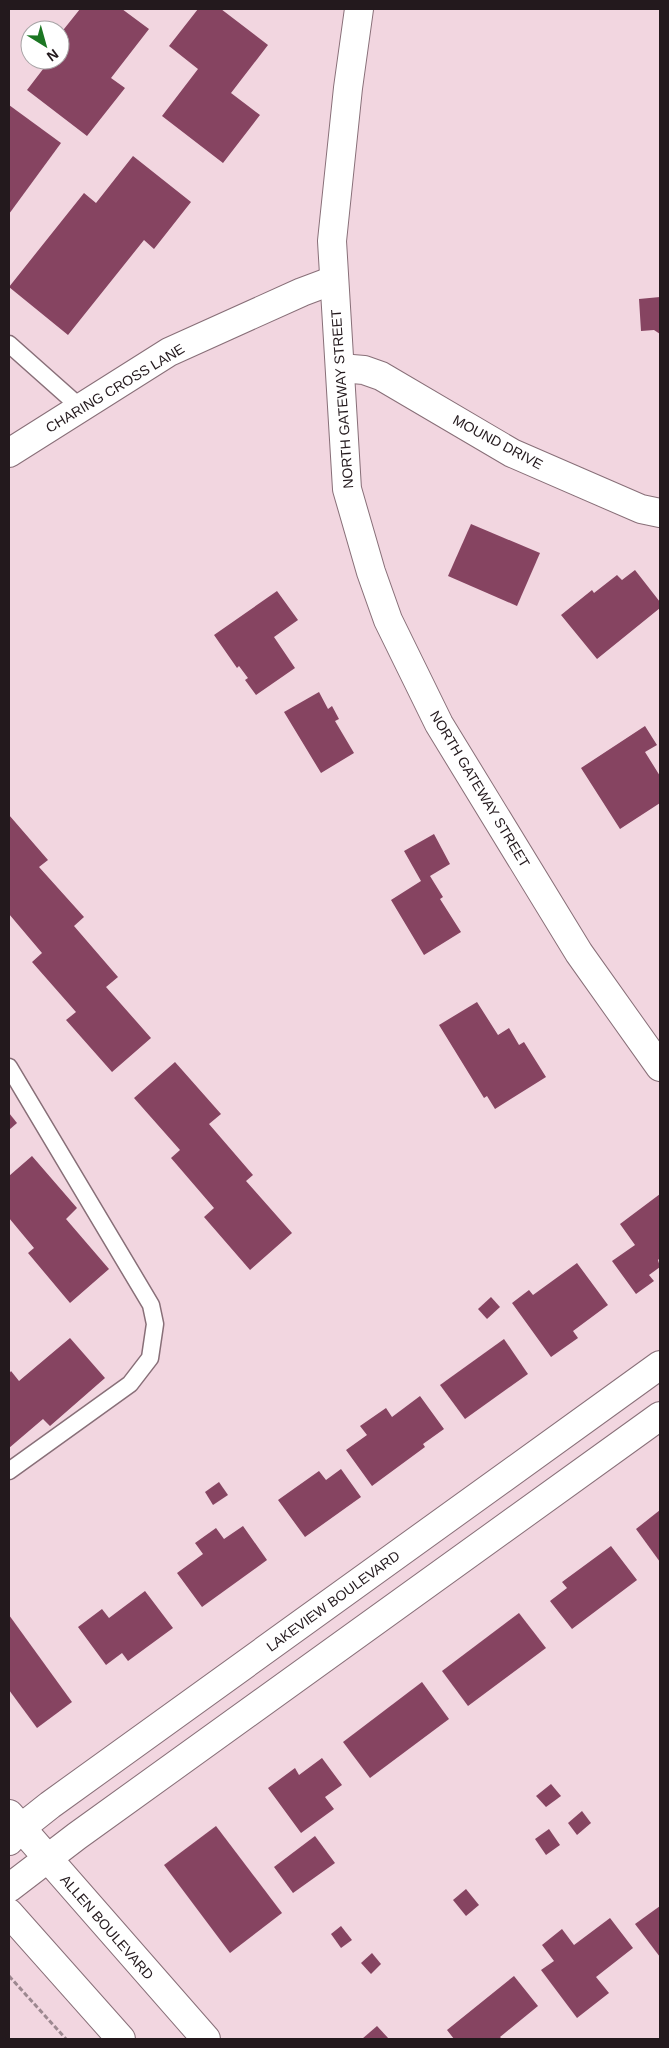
<svg xmlns="http://www.w3.org/2000/svg" width="669" height="2048" font-family="Helvetica,sans-serif">
  <style>
    .building { fill: #864461 }
    .lines { fill: none; stroke-linecap: round; stroke-linejoin: round }
    .lane-casing { stroke: #886f78; stroke-width: 19 }
    .street-casing { stroke: #886f78; stroke-width: 30 }
    .secondary-casing { stroke: #886f78; stroke-width: 30 }
    .path { stroke: #9d8890; stroke-width: 3; stroke-dasharray: 5 2.5; stroke-linecap: butt }
    .lane { stroke: #fff; stroke-width: 16 }
    .street { stroke: #fff; stroke-width: 28 }
    .secondary { stroke: #fff; stroke-width: 28 }
    .labels { text-anchor: middle; stroke-width: 5; stroke-linejoin: round; paint-order: stroke }
    .street-label { font-size: 14px; fill: #23191d; stroke: #fff }
  </style>
  <rect width="100%" height="100%" fill="#f2d6e0"/>
  <g class="building">
    <polygon points="80,9 122,9 149,29 111,78 125,88 87,136 27,90 50,60 60,60 60,47 64,41 60,38 60,34"/>
    <polygon points="198,9 221,9 268,45 231,93 260,115 223,163 162,116 198,69 169,46"/>
    <polygon points="9,105 61,143 9,214"/>
    <polygon points="133,156 191,202 154,249 144,240 68,335 9,287 84,193 96,203"/>
    <polygon points="660,297 660,334 654,330 641,331 639,299"/>
    <polygon points="471,524 540,553 517,606 448,576"/>
    <polygon points="635,570 660,602 660,608 597,659 561,615 592,590 594,593 617,575 622,580"/>
    <polygon points="277,591 298,620 274,637 295,668 256,695 245,680 248,678 239,666 237,668 214,635"/>
    <polygon points="319,692 328,709 332,706 339,719 335,721 354,753 321,773 284,712"/>
    <polygon points="645,726 657,745 645,752 660,776 660,803 620,829 581,768"/>
    <polygon points="9,815 48,860 39,867 84,917 74,926 118,977 106,987 151,1038 112,1072 66,1020 76,1012 32,962 42,953 9,914"/>
    <polygon points="434,834 450,864 430,876 443,897 440,899 461,932 424,955 391,900 421,881 404,851"/>
    <polygon points="477,1002 498,1035 509,1028 519,1045 524,1042 546,1077 495,1109 487,1096 484,1098 439,1025"/>
    <polygon points="175,1062 221,1114 209,1124 253,1175 246,1181 292,1233 250,1270 204,1217 214,1208 171,1158 180,1150 134,1098"/>
    <polygon points="9,1113 17,1123 9,1130"/>
    <polygon points="32,1156 77,1208 66,1219 109,1269 70,1303 28,1253 34,1248 9,1218 9,1176"/>
    <polygon points="660,1194 660,1258 658,1260 660,1267 649,1275 654,1281 636,1294 612,1261 635,1245 620,1224"/>
    <polygon points="577,1263 608,1305 573,1331 578,1338 551,1357 512,1303 529,1290 533,1295"/>
    <polygon points="491,1297 500,1307 487,1319 478,1309"/>
    <polygon points="70,1338 105,1378 50,1426 43,1419 9,1448 9,1374 11,1371 19,1381"/>
    <polygon points="504,1339 528,1374 465,1419 440,1385"/>
    <polygon points="420,1396 444,1429 423,1444 425,1447 372,1486 346,1450 367,1435 360,1426 386,1408 392,1417"/>
    <polygon points="341,1469 361,1497 305,1537 278,1500 319,1471 326,1480"/>
    <polygon points="219,1482 228,1495 213,1505 205,1492"/>
    <polygon points="660,1510 660,1562 636,1529"/>
    <polygon points="243,1526 267,1560 202,1607 177,1573 203,1554 195,1543 216,1528 224,1539"/>
    <polygon points="611,1546 637,1580 572,1629 550,1601 567,1588 562,1582"/>
    <polygon points="145,1591 173,1628 128,1661 122,1653 106,1665 78,1627 102,1609 109,1618"/>
    <polygon points="519,1613 546,1648 468,1706 442,1671"/>
    <polygon points="9,1615 72,1702 37,1728 9,1690"/>
    <polygon points="422,1682 449,1719 370,1778 343,1742"/>
    <polygon points="322,1758 342,1785 325,1797 334,1809 301,1833 268,1788 295,1768 299,1775"/>
    <polygon points="551,1784 561,1796 546,1807 536,1796"/>
    <polygon points="582,1811 591,1823 577,1835 568,1823"/>
    <polygon points="216,1826 282,1913 230,1953 164,1865"/>
    <polygon points="549,1829 560,1845 546,1855 535,1839"/>
    <polygon points="315,1836 335,1863 293,1893 274,1867"/>
    <polygon points="466,1889 479,1905 466,1916 453,1900"/>
    <polygon points="660,1906 660,1957 635,1924"/>
    <polygon points="610,1918 633,1948 596,1977 609,1993 577,2018 541,1970 554,1961 542,1945 562,1929 574,1945"/>
    <polygon points="341,1926 352,1940 341,1948 331,1934"/>
    <polygon points="372,1953 381,1964 371,1974 361,1963"/>
    <polygon points="514,1976 538,2006 500,2037 502,2039 454,2039 447,2030"/>
    <polygon points="377,2026 389,2039 362,2039"/>
  </g>
  <g class="lines">
    <g class="lane-casing">
      <g id="lane">
        <polyline points="9,344 81,408"/>
        <polyline points="9,1067 151,1305 155,1324 150,1358 130,1384 9,1471"/>
      </g>
    </g>
    <g class="street-casing">
      <g id="street">
        <polyline points="359,9 348,88 332,241 347,489 371,572 388,620 439,724 579,953 660,1067"/>
        <polyline points="340,368 364,370 381,376 512,453 641,509 660,513"/>
        <polyline points="9,453 169,352 302,292 334,280"/>
        <polyline points="9,1841 21,1828 50,1805 660,1365"/>
        <polyline points="9,1888 77,1836 660,1416"/>
      </g>
    </g>
    <g class="secondary-casing">
      <g id="secondary">
        <polyline points="9,1814 206,2039"/>
        <polyline points="9,1913 121,2039"/>
      </g>
    </g>
    <polyline class="path" points="9,1976 66,2039"/>
    <use href="#lane" class="lane"/>
    <use href="#street" class="street"/>
    <use href="#secondary" class="secondary"/>
  </g>
  <g class="labels">
    <g class="street-label">
      <text transform="translate(115 388) rotate(-31)" y="5">CHARING CROSS LANE</text>
      <text transform="translate(342 399) rotate(-94)" y="5">NORTH GATEWAY STREET</text>
      <text transform="translate(498 442) rotate(28)" y="5">MOUND DRIVE</text>
      <text transform="translate(480 789) rotate(59)" y="5">NORTH GATEWAY STREET</text>
      <text transform="translate(333 1601) rotate(-36)" y="5">LAKEVIEW BOULEVARD</text>
      <text transform="translate(107 1927) rotate(49)" y="5">ALLEN BOULEVARD</text>
    </g>
  </g>
  <rect width="669" height="2048" fill="none" stroke="#23191d" stroke-width="20"/>
  <g transform="translate(45 45) rotate(143)"><circle r="24" fill="#ffffff" stroke="#a7a3a5"/>
  <path d="M0-4L9 19L0 12L-9 19Z" fill="#1c7623"/>
  <text y="-8" font-size="14" font-weight="bold" text-anchor="middle" fill="#23191d">N</text>
  </g>
</svg>
